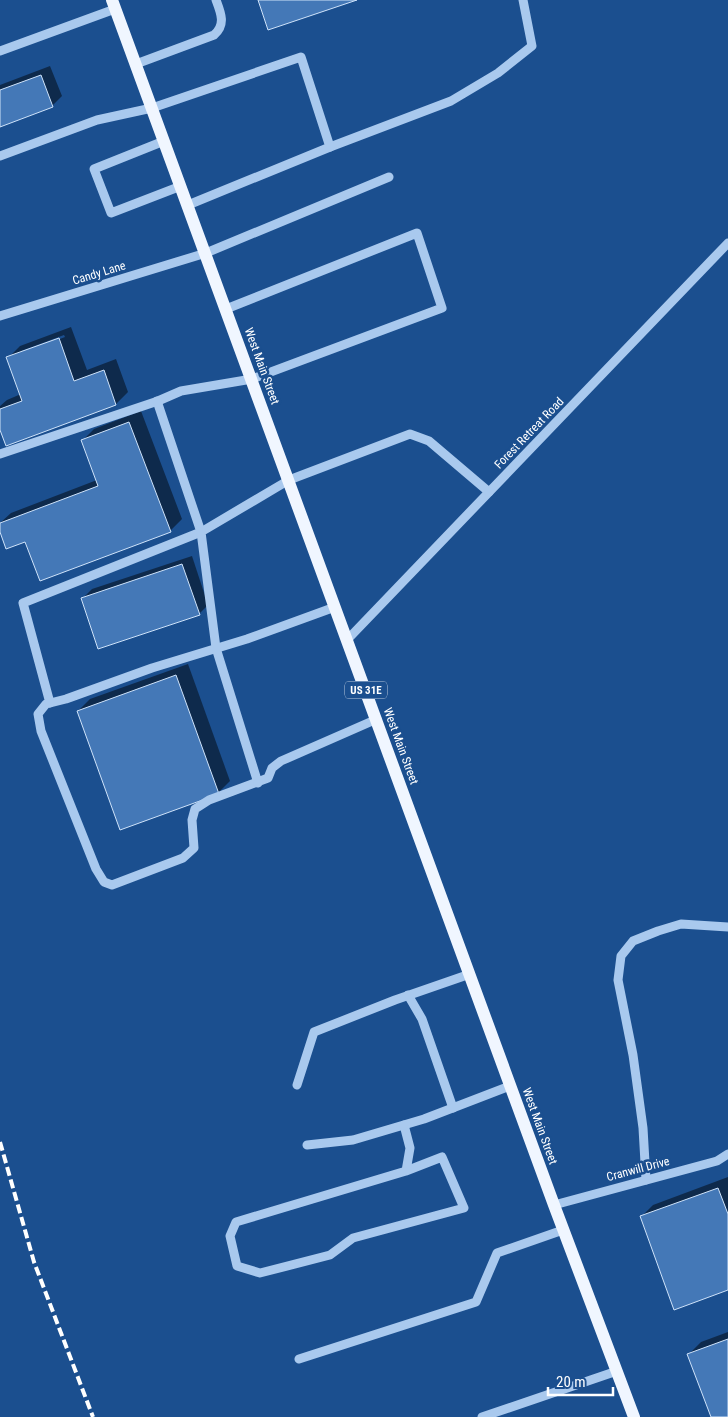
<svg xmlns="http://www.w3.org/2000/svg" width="728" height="1417" font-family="'Roboto Condensed',sans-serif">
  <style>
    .shadow { fill: #0007; fill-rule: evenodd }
    .building { fill: #4478b7; stroke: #cfe3fa }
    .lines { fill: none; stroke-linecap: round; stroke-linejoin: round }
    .minor { stroke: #a9c9ee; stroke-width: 9 }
    .major { stroke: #f0f6ff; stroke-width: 12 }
    .rail { stroke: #fff; stroke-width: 4; stroke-dasharray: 9 4; stroke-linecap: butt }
    .labels { text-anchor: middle; stroke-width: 5; stroke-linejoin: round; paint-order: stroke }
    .shield { fill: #1b4f8f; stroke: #bbcadd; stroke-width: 1 }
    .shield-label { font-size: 11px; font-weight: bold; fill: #fff }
    .street-label { font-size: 12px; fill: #fff; stroke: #1b4f8f }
  </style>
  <rect width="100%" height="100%" fill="#1b4f8f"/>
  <g class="shadow">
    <polygon points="50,66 62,96 52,106 0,125 0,85"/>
    <path d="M71 327 87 370 116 359 128 392 116 404 7 444 0 426V406L7 400 21 394 8 358 20 346ZM64 335 65 337 21 354V351Z"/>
    <polygon points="141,411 182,519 170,531 26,540 0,529 0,523 11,513 97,480 82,441 94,429"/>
    <polygon points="192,556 208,605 199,614 83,598 92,589"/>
    <polygon points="188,664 230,781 218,793 78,711 90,699"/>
    <polygon points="728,1177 728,1289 641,1217 653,1205"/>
    <polygon points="728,1332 728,1417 712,1417 689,1354 701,1342"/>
  </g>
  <g class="building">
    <polygon points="258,0 357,0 268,30"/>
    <polygon points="41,75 53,107 0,127 0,90"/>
    <polygon points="59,338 74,381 104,370 116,405 6,446 0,430 0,409 22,401 6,357"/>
    <polygon points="129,422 171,532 40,581 25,542 6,549 0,532 0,523 98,486 81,440"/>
    <polygon points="182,564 200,615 98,649 81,598"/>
    <polygon points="176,675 219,794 120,830 77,711"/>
    <polygon points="718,1188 728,1214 728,1290 674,1310 640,1216"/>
    <polygon points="728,1339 728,1417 711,1417 687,1354"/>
  </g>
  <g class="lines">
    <g class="minor">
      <polyline points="0,51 115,9"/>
      <path d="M136 64 214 35C226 25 221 13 216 0"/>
      <polyline points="164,141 94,169 111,213 181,186"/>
      <polyline points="330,147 451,101 498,73 532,46 523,0"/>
      <polyline points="0,156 97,120 152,108 301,57 330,147 188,205"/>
      <polyline points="0,316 206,253 389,177"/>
      <polyline points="0,454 158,401 181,391 252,379 442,308 417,233 226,309"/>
      <polyline points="335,607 247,639 152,668 66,699 46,704 38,714 41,731 96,869 104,882 112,885 183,858 194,848 192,820 195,809 209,800 268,778 272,768 281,761 377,719"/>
      <polyline points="347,640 728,243"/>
      <polyline points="50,703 23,603 201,532 157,401"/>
      <polyline points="258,783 216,648 201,532 289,480 410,434 429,441 489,492"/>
      <polyline points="408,995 422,1019 453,1108"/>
      <polyline points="297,1085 314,1032 395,1000 470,974"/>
      <polyline points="404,1125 410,1148 406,1171 236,1222 230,1236 237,1266 260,1273 330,1255 353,1238 464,1208 442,1157 406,1171"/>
      <polyline points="307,1145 353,1140 424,1119 510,1086"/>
      <polyline points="646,1180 643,1128 633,1055 618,980 621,956 633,941 658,931 681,924 728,927"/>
      <polyline points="554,1205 717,1161 728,1154"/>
      <polyline points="299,1359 476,1302 497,1253 563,1230"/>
      <polyline points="482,1417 617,1371"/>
    </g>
    <polyline class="major" points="112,0 554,1205 634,1417"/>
    <polyline class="rail" points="0,1142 34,1262 93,1417"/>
  </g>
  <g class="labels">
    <rect class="shield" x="345" y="681.5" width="42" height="17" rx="4"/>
    <g class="shield-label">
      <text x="366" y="694">US 31E</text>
    </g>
    <g class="street-label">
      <text transform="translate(99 273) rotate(-17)" y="4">Candy Lane</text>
      <text transform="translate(262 366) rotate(70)" y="4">West Main Street</text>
      <text transform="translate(529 433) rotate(-46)" y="4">Forest Retreat Road</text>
      <text transform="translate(401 746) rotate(70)" y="4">West Main Street</text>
      <text transform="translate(540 1126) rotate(70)" y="4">West Main Street</text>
      <text transform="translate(638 1169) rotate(-15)" y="4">Cranwill Drive</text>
    </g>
  </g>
  <path d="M548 1387v8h65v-8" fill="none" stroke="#ffffff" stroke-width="2.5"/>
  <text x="556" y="1387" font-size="15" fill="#ffffff" stroke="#1b4f8f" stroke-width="4" paint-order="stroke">20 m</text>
</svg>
